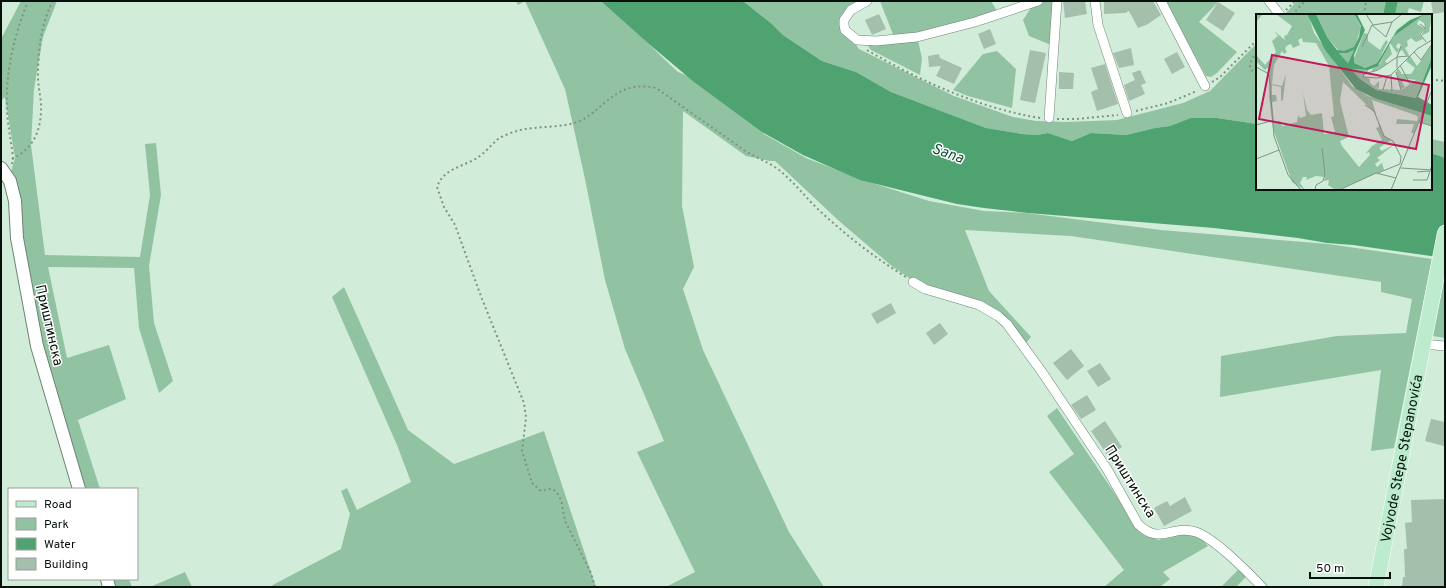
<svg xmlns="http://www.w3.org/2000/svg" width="1446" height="588" font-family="Overpass,sans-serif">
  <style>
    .green { fill: #91c3a2 }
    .water { fill: #4fa371 }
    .building { fill: #a4bfac }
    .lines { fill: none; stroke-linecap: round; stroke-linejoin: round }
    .minor-casing { stroke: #6c8574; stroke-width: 10 }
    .tertiary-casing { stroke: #6c8574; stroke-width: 14 }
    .primary-casing { stroke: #fff; stroke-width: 16 }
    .path { stroke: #7f9385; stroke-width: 2; stroke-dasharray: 2 3; stroke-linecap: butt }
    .minor { stroke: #fff; stroke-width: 9 }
    .tertiary { stroke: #fff; stroke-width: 12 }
    .primary { stroke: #bcebcd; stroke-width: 15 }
    .labels { text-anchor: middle; stroke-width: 3; stroke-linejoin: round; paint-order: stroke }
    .street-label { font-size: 14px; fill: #07100a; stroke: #fff }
    .water-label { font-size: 15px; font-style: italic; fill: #0f4f2e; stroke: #fff }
    .inset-road { fill: none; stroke: #809486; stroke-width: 1 }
    .view { fill: #c2185b; fill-opacity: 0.15; stroke: #c2185b; stroke-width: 2 }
    .inset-edge { fill: none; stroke: #07100a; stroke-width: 2 }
  </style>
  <rect width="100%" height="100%" fill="#d1ecd9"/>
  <g class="green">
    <polygon points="21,1 57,1 43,37 34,89 31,145 45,255 140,257 150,195 145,144 156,143 161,195 149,266 154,323 173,381 159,393 139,328 134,268 48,267 67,358 109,345 126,399 78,420 100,489 84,489 47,367 30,290 22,224 11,172 15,158 5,97 1,101 1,39"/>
    <polygon points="516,1 604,1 633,28 663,58 678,72 705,83 746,104 764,134 806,158 866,181 929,201 984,211 1026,213 1161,230 1328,244 1432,259 1394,448 1371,451 1381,370 1220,397 1221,356 1337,336 1406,333 1412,299 1381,292 1381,282 1071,236 965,230 989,291 1031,337 1026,343 996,311 915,282 893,267 839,221 775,161 770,161 746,156 683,111 682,206 694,267 683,289 703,350 789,532 824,587 666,587 695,572 637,452 664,441 625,349 605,280 585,179 565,89 525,1 518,5"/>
    <path d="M743 1H858C849 7 843 10 840 21L859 49 954 96 1013 117 1036 121 1066 122 1117 120 1183 103 1210 91 1257 43V124L1217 118H1192L1170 126 1155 128 1126 135 1091 133 1072 141 1048 133 1037 135 1022 134 986 128 891 92 856 72 822 61 783 35 772 24Z"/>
    <polygon points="880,1 991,1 997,11 913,35 894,37"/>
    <polygon points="1046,1 1054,1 1051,45 1029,36 1023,20 1031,8"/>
    <polygon points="1165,1 1219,1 1199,22 1237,52 1217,73 1211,77 1206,76"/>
    <polygon points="1297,1 1386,1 1383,15 1284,15"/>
    <polygon points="1398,1 1424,1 1421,12 1409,8 1407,15 1395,15"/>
    <polygon points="918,41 922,58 920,75 871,50 868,46 870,44"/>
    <polygon points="997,51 1016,69 1012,108 968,96 953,90 983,54"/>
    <polygon points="1431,139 1445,142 1445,158 1431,153"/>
    <polygon points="1445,274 1445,338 1433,336"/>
    <polygon points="344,287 408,430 454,464 544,431 596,587 269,587 341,549 350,514 341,491 347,488 357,510 411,482 397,445 332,297"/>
    <polygon points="1057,408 1138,528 1148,536 1159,540 1169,535 1194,534 1202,539 1208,546 1163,572 1170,579 1160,587 1104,587 1124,570 1049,472 1074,454 1047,416"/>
    <polygon points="1238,570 1247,576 1236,587 1221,587"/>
    <polygon points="185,572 192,587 150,587"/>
    <polygon points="112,579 129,579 132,587 115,587"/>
  </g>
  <g class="water">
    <polygon points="601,1 743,1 772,24 783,35 822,61 856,72 891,92 986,128 1022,134 1037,135 1048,133 1072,141 1091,133 1126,135 1155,128 1170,126 1191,118 1217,118 1257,124 1257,189 1431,189 1431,153 1445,158 1445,258 1353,245 1327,243 1298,238 1214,228 1028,213 984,208 957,204 860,180 803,155 762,132 694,82 649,44"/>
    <polygon points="1386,1 1398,1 1395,15 1383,15"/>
  </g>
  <g class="building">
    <polygon points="1063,1 1085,1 1087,14 1065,18"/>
    <polygon points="1104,1 1153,1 1161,15 1148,24 1138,28 1129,11 1125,13 1104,14"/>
    <polygon points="1431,1 1445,1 1445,12 1433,14"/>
    <polygon points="1218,2 1235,13 1223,31 1206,20"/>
    <polygon points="879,14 886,29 872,35 865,20"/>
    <polygon points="990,29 996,44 984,49 978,34"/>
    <polygon points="1131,48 1134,65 1119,68 1113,53"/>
    <polygon points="1030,50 1046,53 1035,103 1020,100"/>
    <polygon points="1177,52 1185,67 1172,74 1164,59"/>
    <polygon points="939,54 940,58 962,68 954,84 936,76 941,66 929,67 928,56"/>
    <polygon points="1105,64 1118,104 1097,111 1091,92 1098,89 1091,68"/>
    <polygon points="1140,70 1146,83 1141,85 1145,94 1129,101 1124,85 1135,80 1132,73"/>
    <polygon points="1059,72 1074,73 1073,89 1059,89"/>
    <polygon points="891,303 896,313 877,324 871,314"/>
    <polygon points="940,323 948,334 934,345 926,333"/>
    <polygon points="1071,349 1084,366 1067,380 1053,363"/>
    <polygon points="1100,363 1111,379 1098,387 1087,371"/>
    <polygon points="1087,395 1096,410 1081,419 1071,405"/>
    <polygon points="1431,419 1445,422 1445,440 1444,446 1425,441"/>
    <polygon points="1105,421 1122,447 1108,456 1091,431"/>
    <polygon points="1185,497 1192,511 1164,526 1154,508 1167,501 1170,506"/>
    <polygon points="1445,499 1445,587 1402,587 1403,577 1405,577 1404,549 1407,549 1405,523 1412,522 1411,500"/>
  </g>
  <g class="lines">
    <g class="minor-casing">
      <g id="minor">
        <polyline points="867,1 851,10 844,20 844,25 845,30 857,40 876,41 917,37 975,22 1038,1"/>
        <polyline points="1095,1 1098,25 1127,113"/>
        <polyline points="1161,1 1205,86"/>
        <polyline points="1269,1 1280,15"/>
        <polyline points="1049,118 1057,1"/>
        <path d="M913 282 925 289 979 305 998 316 1007 324 1042 372 1107 469 1138 524C1160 546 1172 524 1196 532 1214 538 1249 573 1262 587"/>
        <polyline points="1423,344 1445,346"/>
      </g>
    </g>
    <g class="tertiary-casing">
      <g id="tertiary">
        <polyline points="1,168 10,181 15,201 17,238 37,346 79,489"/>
        <polyline points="107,579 109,587"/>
      </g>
    </g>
    <g class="primary-casing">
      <g id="primary">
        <path id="s1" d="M1376 587 1445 233"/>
      </g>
    </g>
    <g class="path">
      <polyline points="1286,10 1295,1"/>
      <polyline points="1292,15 1305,1"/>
      <polyline points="1364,15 1366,1"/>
      <path d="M867 50C908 74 950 94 996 108 1011 112 1025 116 1041 118"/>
      <path d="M1257 52C1251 60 1245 69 1257 74"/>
      <polyline points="1436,80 1445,81"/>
      <polyline points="1212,82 1220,77 1257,40"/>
      <polyline points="1136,111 1168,103 1197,91"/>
      <polyline points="1057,119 1077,119 1118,115"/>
      <path d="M12 159C35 148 42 128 41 103 40 94 38 85 38 76 38 51 41 23 53 1"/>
      <path d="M12 164 13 157C11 141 8 127 7 111 5 73 14 36 28 1"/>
      <path d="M595 587 591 573 565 521 561 500 556 491 550 489 541 491 532 483 522 451 526 418 524 403 482 299 455 225 444 207 437 187C443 169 462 167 477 158 485 153 491 145 498 139 504 135 513 132 520 130 539 126 560 128 578 122 587 118 594 112 601 106 619 90 632 83 656 88L737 145C750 156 766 160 779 170 794 182 806 198 821 212 847 236 875 258 906 277"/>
    </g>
    <use href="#minor" class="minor"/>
    <use href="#tertiary" class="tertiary"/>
    <use href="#primary" class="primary"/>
  </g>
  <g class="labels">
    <g class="street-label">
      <text transform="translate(50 325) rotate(77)" y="5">Приштинска</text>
      <text dy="5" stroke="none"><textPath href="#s1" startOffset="131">Vojvode Stepe Stepanovića</textPath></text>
      <text transform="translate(1131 481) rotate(58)" y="5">Приштинска</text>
    </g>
    <g class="water-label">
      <text transform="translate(948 153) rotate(20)" y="5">Sana</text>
    </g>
  </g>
  <g transform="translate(1256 14)">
    <rect width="176" height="176" fill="#d1ecd9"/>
    <path d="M0 0H52L58 19 96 72 112 82 166 99 158 119H155L158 110H140L141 105 161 107 162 103 159 101 116 86 120 100 87 68 84 87 93 123 84 127 86 132 103 153 114 141 113 138 109 140 116 132 126 126 120 114 123 113 122 107 128 122 135 126 123 134 126 137 139 130 121 144 124 146 119 150 121 153 126 149 128 156 82 176H60L78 175 72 171 73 166 68 167 69 163 60 162 50 166 51 163H47L44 169 49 176 36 168 17 115 13 82 14 52 9 56 0 47V41L9 51 20 38 16 27 22 22 18 17 29 26 28 22 31 21 36 12 21 1H6L0 8ZM46 24 47 28 60 29 73 52 78 102 75 103 79 118 68 120 66 99 55 101 51 96 47 79 50 102 44 104 42 101 41 108 26 112 24 107 18 108 16 88 21 87 20 81H16V71L25 73V87L27 86 30 60 26 72 16 70 18 51 26 37 28 40 31 38 29 34 32 31 35 30 37 34 44 31 42 26ZM60 0H98L105 13 99 33 90 38 83 37 71 23ZM169 0H176L173 18 165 22 169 14 168 9 163 6 161 10 168 14 163 20 167 25 160 28 155 24 151 27 152 32 149 34 153 41 150 42 146 36 143 38 145 31 142 29 140 33 143 35 141 39 134 29 138 22ZM108 19 112 20V27L124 36 130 26 132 28 121 49 109 54 99 50 97 47ZM133 30 136 40 129 47 131 50 117 58 116 55 124 50ZM176 31V43L160 84 120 76 104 65 95 55 112 56V59L106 62 114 65V69L118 72 123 67V74L119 73 123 75 145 76 160 66 151 65 146 68 149 73 145 75 140 58 142 54 146 60H155L159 54 150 47 154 42 161 52ZM98 36 92 49 83 39 93 38ZM167 99 176 102V112L164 108Z" fill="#91c3a2" fill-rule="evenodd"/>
    <path d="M51 0H60L71 23 81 36 88 37 98 33 103 23 105 12 98 0H101L109 16 98 41V49L109 54 121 49 141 16 154 6 169 0 138 22 122 52 112 56 95 55 104 65 120 76 160 84 176 43 175 53 162 83 176 91V102L118 84 100 75 69 36ZM98 36 92 49 83 39H91Z" fill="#4fa371" fill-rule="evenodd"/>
    <path class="inset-road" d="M110 0 117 11 136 8 146 0M164 10 169 14 164 20 170 28M145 32 141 43 122 56 108 60 107 63 121 64 135 61 161 35 176 26M106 33 116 11 130 23 136 8M158 38 165 46 176 30M144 51 154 70M0 53 13 60 18 122 32 161 45 176M141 54V43L153 42M140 58 145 76M135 61 136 77M127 76 131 62M109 91 118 97 128 122 137 127 145 143 144 150 122 159M163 108 176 112M0 111 15 107M0 145 23 136M145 154 176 156M161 158 173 157M157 166H171L176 151M59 176 60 171 67 167 69 160 66 134M83 176 120 159 140 164M135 176 176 76"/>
    <path class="view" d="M16 41 173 71 160 135 3 105Z"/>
    <rect width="176" height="176" class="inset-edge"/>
  </g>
  <rect width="1446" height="588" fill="none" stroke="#07100a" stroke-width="4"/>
  <rect x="8" y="488" width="130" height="92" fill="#ffffff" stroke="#9c9f9d"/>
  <rect x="16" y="501" width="20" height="6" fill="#bcebcd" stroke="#9c9f9d"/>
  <text x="44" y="508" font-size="12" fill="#07100a">Road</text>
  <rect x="16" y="518" width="20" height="12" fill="#91c3a2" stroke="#9c9f9d"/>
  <text x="44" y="528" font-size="12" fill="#07100a">Park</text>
  <rect x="16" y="538" width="20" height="12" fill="#4fa371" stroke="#9c9f9d"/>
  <text x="44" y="548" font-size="12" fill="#07100a">Water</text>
  <rect x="16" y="558" width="20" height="12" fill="#a4bfac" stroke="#9c9f9d"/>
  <text x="44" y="568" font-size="12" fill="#07100a">Building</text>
  <path d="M1310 572v6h80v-6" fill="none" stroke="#07100a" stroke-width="2"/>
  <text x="1316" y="572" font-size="12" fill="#07100a" stroke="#ffffff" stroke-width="3" paint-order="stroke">50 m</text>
</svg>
